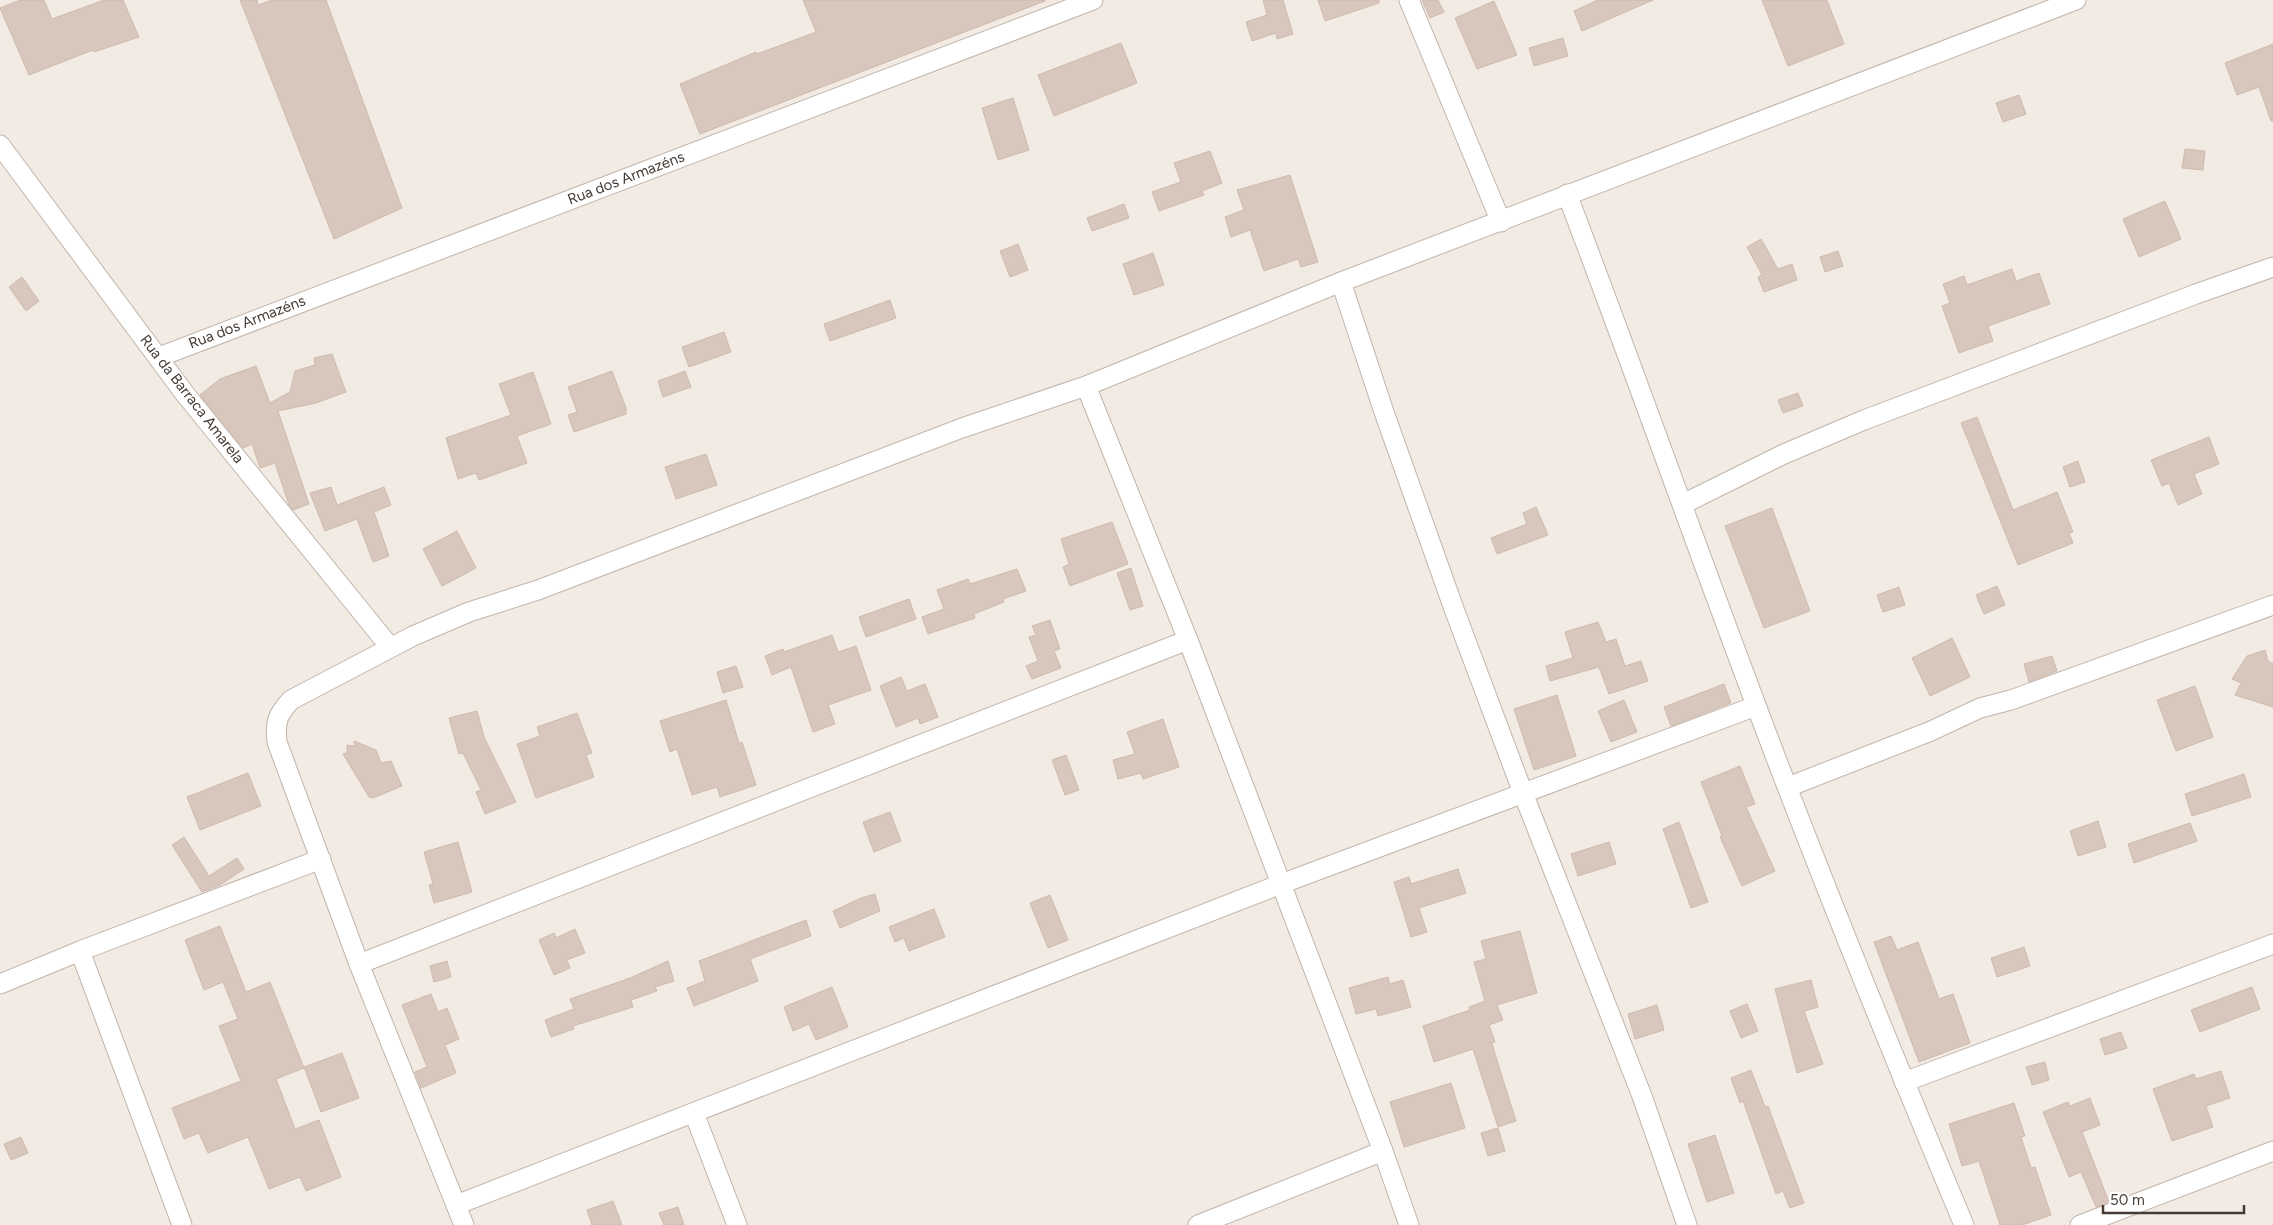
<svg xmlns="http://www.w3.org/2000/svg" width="2273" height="1225" font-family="Figtree,sans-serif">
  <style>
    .building { fill: #d7c7bc; stroke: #cfbaad }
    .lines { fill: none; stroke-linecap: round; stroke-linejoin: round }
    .street-casing { stroke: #c1b4aa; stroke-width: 21 }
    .street { stroke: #fff; stroke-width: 19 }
    .labels { text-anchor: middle; stroke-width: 4; stroke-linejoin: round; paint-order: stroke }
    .street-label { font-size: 15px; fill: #453b34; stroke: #fff }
  </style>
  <rect width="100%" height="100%" fill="#f2ebe4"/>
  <g class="building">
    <polygon points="20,0 44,0 52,19 104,0 123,0 139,37 94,52 93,50 29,75 0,8"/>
    <polygon points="240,0 257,0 258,5 272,0 326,0 402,208 334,239"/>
    <polygon points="803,0 1045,0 1045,1 700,134 680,84 756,52 757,54 816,32"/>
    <polygon points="1263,0 1283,0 1293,34 1277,39 1276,33 1252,41 1246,22 1267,15"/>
    <polygon points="1318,0 1379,0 1379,3 1325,21"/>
    <polygon points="1422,0 1438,0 1444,12 1430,18"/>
    <polygon points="1598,0 1653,0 1582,31 1574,11"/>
    <polygon points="1762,0 1827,0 1844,44 1788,66"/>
    <polygon points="1494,1 1517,55 1477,69 1455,18"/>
    <polygon points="1563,38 1568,56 1534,66 1529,48"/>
    <polygon points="1121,43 1137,83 1054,116 1038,75"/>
    <polygon points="2273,44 2273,121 2271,121 2259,87 2237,95 2225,63"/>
    <polygon points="2019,95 2026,114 2003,122 1996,103"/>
    <polygon points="1013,98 1029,150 998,160 982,108"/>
    <polygon points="2185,149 2205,151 2203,170 2182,168"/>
    <polygon points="1210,151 1222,183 1202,191 1204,195 1159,211 1152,192 1181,182 1174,163"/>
    <polygon points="1290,175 1318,262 1301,267 1298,259 1264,271 1250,230 1231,237 1225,217 1244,210 1237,190"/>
    <polygon points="2165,201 2181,239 2139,257 2123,219"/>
    <polygon points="1124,204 1129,218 1092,231 1087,218"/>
    <polygon points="1761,239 1778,269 1792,264 1797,280 1764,292 1758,277 1762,275 1747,247"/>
    <polygon points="1018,244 1028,270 1010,277 1000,251"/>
    <polygon points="1838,251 1843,266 1825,272 1820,257"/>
    <polygon points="1153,253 1164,285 1134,295 1123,264"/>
    <polygon points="2012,269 2016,281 2039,273 2050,304 1988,326 1993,341 1959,353 1942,306 1950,303 1943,284 1964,276 1967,285"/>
    <polygon points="22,277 39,301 26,311 9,287"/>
    <polygon points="890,300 896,318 830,341 824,324"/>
    <polygon points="724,332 731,352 689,367 682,347"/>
    <polygon points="332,354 346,392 316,403 278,411 309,504 293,510 289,505 275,463 260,468 252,444 243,448 200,395 220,379 256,366 270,403 290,392 295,371 315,365 314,358"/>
    <polygon points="612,371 626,408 626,414 574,432 568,415 577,412 568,387"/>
    <polygon points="685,371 691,387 663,397 658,381"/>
    <polygon points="533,372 551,424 517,436 527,463 479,480 476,473 458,479 446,438 511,415 499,384"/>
    <polygon points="1798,393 1803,406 1783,413 1778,400"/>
    <polygon points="1977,417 2013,510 2057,492 2073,532 2069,533 2073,543 2018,565 1961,423"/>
    <polygon points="2209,437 2219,464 2194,474 2202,494 2178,505 2169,483 2162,486 2151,460"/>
    <polygon points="706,454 717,485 676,499 665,467"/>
    <polygon points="2078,461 2085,482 2070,487 2063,467"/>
    <polygon points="331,487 337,505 384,487 391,505 374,512 389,556 373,562 357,519 325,531 310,493"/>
    <polygon points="1536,507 1548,535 1497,554 1491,538 1527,524 1523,513"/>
    <polygon points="1772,508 1810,611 1764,628 1725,526"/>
    <polygon points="1112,522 1128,564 1070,586 1063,567 1069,564 1061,539"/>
    <polygon points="457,531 476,568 442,586 423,549"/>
    <polygon points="1131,568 1143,606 1130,610 1117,573"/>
    <polygon points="1017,569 1026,591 1003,599 1004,602 974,614 975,618 928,634 922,617 944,609 937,590 968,579 970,584"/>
    <polygon points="1997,586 2005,605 1984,614 1976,595"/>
    <polygon points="1899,587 1905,605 1883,612 1877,595"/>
    <polygon points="909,599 916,619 866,637 859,617"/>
    <polygon points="1050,620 1060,649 1054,651 1061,668 1032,679 1026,666 1038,661 1029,637 1036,635 1032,626"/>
    <polygon points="1598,622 1606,642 1616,639 1625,666 1641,661 1648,681 1609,694 1599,667 1550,681 1546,666 1573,658 1565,632"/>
    <polygon points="832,635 838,652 856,646 871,690 828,705 835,724 813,732 791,667 772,675 765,656 783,649 784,652"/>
    <polygon points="1952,638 1970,677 1930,696 1912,658"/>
    <polygon points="2265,650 2268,661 2273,664 2273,707 2235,695 2241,683 2232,679 2247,656"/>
    <polygon points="2052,656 2057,671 2029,682 2024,664"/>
    <polygon points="736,666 743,687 723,693 717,672"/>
    <polygon points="901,677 907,691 925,684 938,717 920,724 918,718 896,727 880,686"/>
    <polygon points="1724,684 1731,703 1671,726 1664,707"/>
    <polygon points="2195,686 2213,737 2176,751 2157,700"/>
    <polygon points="1557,695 1576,756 1534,770 1514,709"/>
    <polygon points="726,700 739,743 742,742 756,785 720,797 717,787 692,795 677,749 670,752 660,721"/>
    <polygon points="1624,700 1637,732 1611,742 1598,711"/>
    <polygon points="477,711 484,737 516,802 485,814 476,792 481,790 463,753 459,754 449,718"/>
    <polygon points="577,713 592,753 586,755 594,777 536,798 517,744 540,736 537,727"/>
    <polygon points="1163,719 1179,767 1143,779 1141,773 1118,779 1113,760 1135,754 1127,732"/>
    <polygon points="354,741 376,750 381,763 391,761 402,786 373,798 369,797 343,754 347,753 347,745 355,746"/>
    <polygon points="1066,755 1079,790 1065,795 1052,760"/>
    <polygon points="1740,766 1755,804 1746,807 1775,871 1742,886 1720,837 1722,836 1701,782"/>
    <polygon points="248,773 261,806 200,830 187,797"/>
    <polygon points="2244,774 2251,797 2192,816 2185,794"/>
    <polygon points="890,812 901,841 874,852 863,822"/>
    <polygon points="2098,821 2106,847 2078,856 2070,831"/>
    <polygon points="1679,822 1708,902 1691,908 1663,829"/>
    <polygon points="2190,823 2197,841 2134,863 2128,844"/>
    <polygon points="184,837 209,876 237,858 244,869 220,885 202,892 172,845"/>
    <polygon points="458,842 472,892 434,903 429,885 433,884 424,852"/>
    <polygon points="1609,842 1616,864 1578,876 1571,854"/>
    <polygon points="1458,869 1466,893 1419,908 1427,932 1411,937 1394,882 1409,877 1411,884"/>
    <polygon points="875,894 880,911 840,928 833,911 861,898"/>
    <polygon points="1050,895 1068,940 1048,948 1030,903"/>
    <polygon points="934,909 945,937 909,951 904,938 895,942 889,927"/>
    <polygon points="806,920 811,936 750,959 758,981 694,1006 687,988 705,981 699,961"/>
    <polygon points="220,926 246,992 270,982 304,1068 276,1079 295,1129 319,1120 341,1177 306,1191 300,1177 269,1189 248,1137 208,1153 199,1133 184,1139 172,1108 241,1081 219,1026 238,1019 223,982 204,990 185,940"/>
    <polygon points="575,929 585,953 567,960 570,968 554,975 539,940 554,933 556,938"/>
    <polygon points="1520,931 1537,993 1497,1005 1503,1020 1489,1025 1495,1042 1492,1043 1495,1054 1516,1121 1498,1127 1473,1049 1434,1062 1423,1026 1470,1010 1469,1007 1485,1001 1474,962 1486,959 1481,941"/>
    <polygon points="1891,936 1897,950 1918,942 1939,999 1953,994 1970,1043 1919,1062 1874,942"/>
    <polygon points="2024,947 2030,966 1997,977 1991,958"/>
    <polygon points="447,961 451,977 434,982 430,966"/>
    <polygon points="668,961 674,981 655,987 657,991 631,1000 633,1007 573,1026 574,1029 551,1037 545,1020 574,1009 570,999 630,978"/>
    <polygon points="1388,977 1390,984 1403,980 1411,1007 1378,1016 1376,1009 1356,1014 1349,988"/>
    <polygon points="1811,980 1818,1007 1804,1011 1823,1064 1797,1073 1775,989"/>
    <polygon points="832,987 848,1027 816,1040 809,1024 793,1031 784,1007"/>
    <polygon points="2252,987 2260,1009 2200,1032 2191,1010"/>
    <polygon points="431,994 438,1012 447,1008 459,1039 445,1045 456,1073 421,1088 415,1072 427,1067 402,1005"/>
    <polygon points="1747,1004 1758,1031 1741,1038 1730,1011"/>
    <polygon points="1657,1005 1664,1030 1635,1039 1628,1014"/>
    <polygon points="2121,1032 2127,1048 2105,1055 2100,1039"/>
    <polygon points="342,1053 359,1098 321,1112 304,1067"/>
    <polygon points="2045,1062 2049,1080 2032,1085 2026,1067"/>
    <polygon points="1751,1070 1765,1107 1768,1106 1804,1203 1790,1208 1783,1191 1776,1194 1743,1101 1740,1103 1731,1078"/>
    <polygon points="2221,1071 2230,1098 2206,1106 2213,1127 2172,1141 2153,1089 2194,1074 2196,1079"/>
    <polygon points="1451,1083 1465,1128 1404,1147 1390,1102"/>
    <polygon points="2090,1098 2100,1125 2082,1132 2109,1202 2096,1207 2081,1172 2069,1177 2043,1112 2068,1102 2070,1106"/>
    <polygon points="2014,1103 2025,1136 2021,1137 2031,1168 2035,1167 2051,1215 2022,1225 2000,1225 1979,1161 1962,1166 1949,1124"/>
    <polygon points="1498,1128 1505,1151 1488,1156 1481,1133"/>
    <polygon points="1715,1135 1734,1193 1707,1202 1688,1144"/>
    <polygon points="21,1137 28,1153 11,1160 4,1144"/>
    <polygon points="613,1201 622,1225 592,1225 587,1210"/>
    <polygon points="678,1207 684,1225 664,1225 659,1213"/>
  </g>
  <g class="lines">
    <g class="street-casing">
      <g id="street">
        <polyline points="1409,0 1501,222"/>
        <polyline points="0,145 185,394 390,647"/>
        <path d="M1567 194C1632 364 1692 535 1756 705 1821 879 1892 1053 1964 1225"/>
        <polyline points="1341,282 1384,412 1454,609 1523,793 1642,1096 1687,1225"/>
        <polyline points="159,357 1093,0"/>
        <polyline points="1086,386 1188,640 1383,1151 1409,1225"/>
        <polyline points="1683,504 1784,454 1864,420 2196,294 2273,267"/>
        <polyline points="1788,787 1931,731 1980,708 2011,700 2273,605"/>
        <polyline points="80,951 182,1225"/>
        <polyline points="359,964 1188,640"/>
        <polyline points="0,984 80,951 321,859"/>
        <polyline points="1904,1082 2273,944"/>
        <polyline points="694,1113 737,1225"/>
        <polyline points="456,1205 1281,884 1756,706"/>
        <path d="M464 1225 359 964 277 742C275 722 277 715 291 700L413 636 469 612 538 590 962 428 1086 386 1341 282 2076 0"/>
        <polyline points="1198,1225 1383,1151"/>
        <polyline points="2080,1225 2273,1151"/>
      </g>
    </g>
    <use href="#street" class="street"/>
  </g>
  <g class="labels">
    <g class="street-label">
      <text transform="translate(626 178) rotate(-21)" y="5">Rua dos Armazéns</text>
      <text transform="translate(247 322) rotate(-21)" y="5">Rua dos Armazéns</text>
      <text transform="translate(192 399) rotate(52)" y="5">Rua da Barraca Amarela</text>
    </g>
  </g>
  <path d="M2103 1205v8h141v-8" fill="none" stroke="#453b34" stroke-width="2.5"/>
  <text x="2110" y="1205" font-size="15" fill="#453b34" stroke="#ffffff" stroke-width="4" paint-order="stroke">50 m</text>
</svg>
